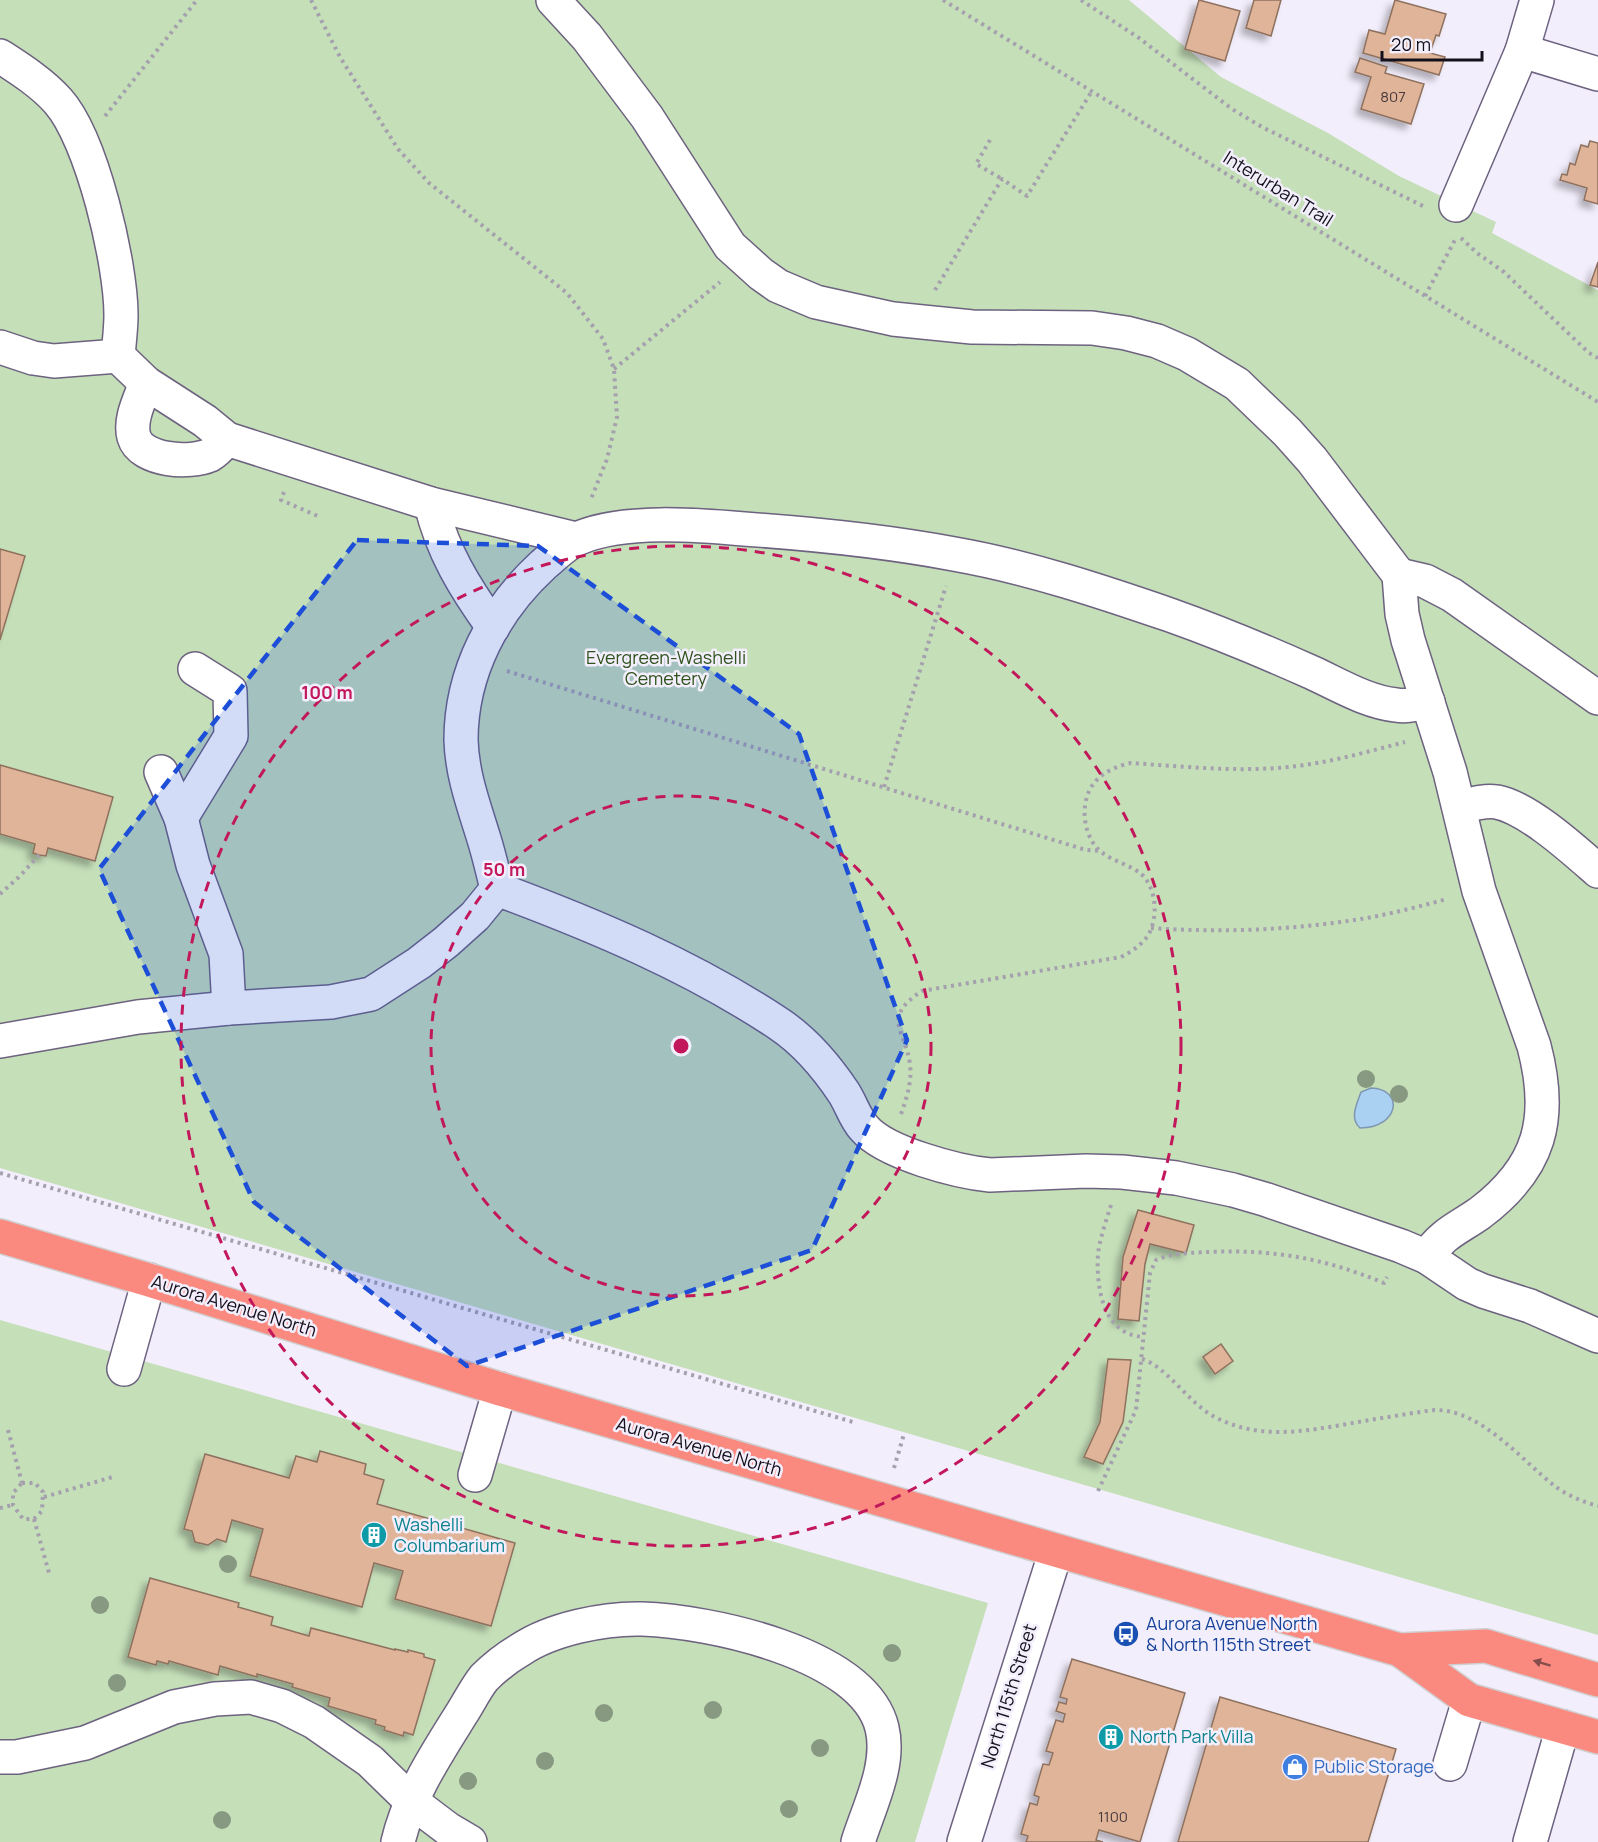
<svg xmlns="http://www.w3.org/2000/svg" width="1598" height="1842" font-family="Manrope,sans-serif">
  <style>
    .green { fill: #c5dfb9 }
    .water { fill: #aad0f2; stroke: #7d96b2; stroke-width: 1.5 }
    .building { fill: #dfb499; stroke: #8e715e; stroke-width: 1.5; filter: url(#shadow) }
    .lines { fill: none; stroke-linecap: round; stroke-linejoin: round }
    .minor-casing { stroke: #6d627f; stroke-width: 36 }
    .highway-casing { stroke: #d0cfd1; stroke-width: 36 }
    .path { stroke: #a5a0ad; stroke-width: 4; stroke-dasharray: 3 4.5; stroke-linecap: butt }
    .minor { stroke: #fff; stroke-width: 33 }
    .highway { stroke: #fa8a7f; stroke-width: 33 }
    .tree { fill: #889981 }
    .oneway { fill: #874d4d }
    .marked { fill: #1d4ed8; fill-opacity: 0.2; stroke: #1d4ed8; stroke-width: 4.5; stroke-dasharray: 12 8; stroke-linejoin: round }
    .ring { fill: none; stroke: #c2185b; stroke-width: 3; stroke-dasharray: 10 8 }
    .labels { text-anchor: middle; stroke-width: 5; stroke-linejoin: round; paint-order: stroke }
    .number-label { font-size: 15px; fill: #47393a }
    .street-label { font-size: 18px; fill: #14101b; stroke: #f3eefc }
    .park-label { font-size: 18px; fill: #30531c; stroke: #f3eefc }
    .culture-label { font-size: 18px; fill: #0d838f; stroke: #f3eefc; text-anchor: start }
    .transit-label { font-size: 18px; fill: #164399; stroke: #f3eefc; text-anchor: start }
    .shop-label { font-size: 18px; fill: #366cbe; stroke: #f3eefc; text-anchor: start }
    .centre { fill: #c2185b; stroke: #f3eefc; stroke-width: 3 }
    .ring-label { font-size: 18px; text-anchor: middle; font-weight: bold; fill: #c2185b; stroke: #f3eefc; stroke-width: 5; stroke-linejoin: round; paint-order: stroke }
  </style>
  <defs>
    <filter id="shadow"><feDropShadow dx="-5.5" dy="5.5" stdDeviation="3" flood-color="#0004"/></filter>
  </defs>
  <rect width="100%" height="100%" fill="#f3eefc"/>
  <g class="green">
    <polygon points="0,0 1129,0 1221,77 1328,133 1399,176 1496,222 1492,233 1598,290 1598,1635 0,1168"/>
    <polygon points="0,1320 988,1603 915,1842 0,1842"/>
  </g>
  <path class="water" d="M1371 1088C1405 1089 1399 1128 1360 1128 1349 1118 1357 1104 1361 1092Z"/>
  <g class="building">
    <polygon points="1199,0 1240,11 1225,61 1185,49"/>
    <polygon points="1254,0 1281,0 1271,36 1246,28"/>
    <polygon points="1395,0 1446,14 1439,36 1436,35 1430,53 1445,57 1439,75 1363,53 1369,30 1385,34"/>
    <polygon points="1360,58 1387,67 1385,73 1424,84 1411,124 1361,109 1371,77 1355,72"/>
    <polygon points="1590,141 1598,143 1598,204 1584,200 1587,188 1560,180 1562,174 1567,175 1570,163 1575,165 1581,145 1588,147"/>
    <polygon points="1598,262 1598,287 1590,285"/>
    <polygon points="0,549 25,556 0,640"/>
    <polygon points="0,765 113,797 95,861 48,848 46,856 39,855 33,853 35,844 0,834"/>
    <polygon points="1138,1210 1194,1225 1186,1253 1150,1244 1145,1264 1139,1321 1118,1319 1123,1257"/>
    <polygon points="1221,1344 1233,1361 1215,1374 1203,1357"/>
    <polygon points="1108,1359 1131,1360 1123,1422 1103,1464 1084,1457 1100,1422"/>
    <polygon points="320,1451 366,1464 364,1474 384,1480 377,1504 515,1543 491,1626 395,1599 403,1571 374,1563 362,1607 250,1576 263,1529 232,1520 226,1542 217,1539 208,1545 195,1542 192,1531 184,1529 205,1454 289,1478 296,1456 317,1462"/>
    <polygon points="150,1578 239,1603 238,1607 273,1617 271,1625 309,1636 311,1628 395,1650 395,1649 408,1652 408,1650 424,1654 424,1657 435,1660 413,1735 404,1732 403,1736 384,1730 385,1727 375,1724 376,1720 328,1706 330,1698 292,1687 293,1684 257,1674 257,1677 220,1666 218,1675 169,1661 168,1664 157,1661 156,1665 128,1657"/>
    <polygon points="1072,1659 1185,1693 1140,1842 1099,1830 1096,1840 1103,1842 1026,1842 1028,1836 1021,1834 1030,1803 1037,1805 1039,1797 1034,1795 1043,1764 1049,1765 1053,1753 1046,1751 1056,1720 1063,1722 1065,1714 1056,1711 1059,1702 1066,1704 1067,1699 1060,1697"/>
    <polygon points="1220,1697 1396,1749 1368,1842 1178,1842"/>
  </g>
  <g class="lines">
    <g class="minor-casing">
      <g id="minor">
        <path d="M553 0 587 37 647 117 730 246 761 274 778 286 816 302 893 319 972 327 1092 328 1126 333 1157 341 1187 354 1237 384 1287 432 1312 460 1399 575 1402 614 1408 640 1450 772 1479 891 1534 1046C1553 1118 1541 1167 1480 1213 1459 1228 1441 1234 1427 1257"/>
        <polyline points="1522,51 1598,74"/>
        <path d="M0 56C20 69 42 83 58 101 92 139 121 263 121 315 121 329 119 343 118 356"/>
        <polyline points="1456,205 1522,51 1537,0"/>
        <polyline points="0,347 33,358 54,361 118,356"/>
        <polyline points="118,356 146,383 205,421 227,439 431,504 576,539"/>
        <path d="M146 383C140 399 129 420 134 437 141 461 190 464 210 455 217 451 222 445 227 439"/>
        <path d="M431 504C442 551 465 588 493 627"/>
        <polyline points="1399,575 1425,581 1452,595 1598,698"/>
        <polyline points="161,772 181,818 193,865 226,954 229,1008"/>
        <path d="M1460 807C1472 804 1484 800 1497 802 1528 808 1574 850 1598 871"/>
        <polyline points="181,818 231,736 230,691 195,669"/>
        <path d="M497 889C493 872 489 855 484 839 474 806 462 775 461 740 461 672 494 610 543 565 554 556 566 543 579 538 624 519 696 525 744 529 815 534 885 541 954 554 1028 567 1100 591 1170 615 1218 632 1266 652 1313 673 1339 685 1367 702 1396 705 1407 707 1417 704 1428 702"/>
        <path d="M497 889C594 925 692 966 779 1024 806 1042 826 1066 844 1093 851 1104 855 1118 864 1128 885 1153 958 1172 990 1175L1086 1171 1122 1172 1176 1178 1233 1190 1264 1199 1401 1246 1427 1257 1467 1284 1483 1291 1530 1306 1598 1336"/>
        <polyline points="0,1041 138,1017 229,1008 331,1002 371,994 419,963 446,942 475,916 497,889"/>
        <polyline points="124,1369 149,1280"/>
        <polyline points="475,1475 500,1389"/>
        <polyline points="0,1757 17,1757 85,1743 174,1707 215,1699 251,1697 282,1706 314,1722 370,1761 411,1801 448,1829 470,1842"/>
        <polyline points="1450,1764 1469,1700"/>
        <path d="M398 1842C409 1795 437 1753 462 1713 469 1702 476 1688 484 1678 494 1668 508 1657 520 1650 551 1629 604 1618 642 1619 708 1621 864 1653 882 1728 891 1765 869 1807 858 1842"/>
        <polyline points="964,1842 1056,1551"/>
        <polyline points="1530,1842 1563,1727"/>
      </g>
    </g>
    <g class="highway-casing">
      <g id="highway">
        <polyline points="0,1236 149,1280 500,1389 1400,1650 1486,1646 1598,1680"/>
        <polyline points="1400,1650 1469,1700 1598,1737"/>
      </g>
    </g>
    <g class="path">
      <polyline points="311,0 340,57 398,149 429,183 567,293 603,339 614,369 617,417 607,459 591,499"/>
      <polyline points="943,0 1598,402"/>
      <polyline points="1081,0 1139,38 1232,109 1262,127 1423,206"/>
      <polyline points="105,116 197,0"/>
      <polyline points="990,140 976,164 1002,179"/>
      <polyline points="1461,238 1477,253 1504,272 1589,353 1598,358"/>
      <polyline points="935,290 1002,179 1027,196 1092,91"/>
      <polyline points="1425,296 1456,238"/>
      <polyline points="614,369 720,282"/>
      <polyline points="284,492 281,500 320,517"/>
      <polyline points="507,671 1086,850 1101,851"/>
      <polyline points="884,787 946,586"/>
      <polyline points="0,894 20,876 39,855"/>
      <path d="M1151 928C1223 933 1295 930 1367 918 1394 913 1421 906 1447 899"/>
      <path d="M901 1114C907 1097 912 1082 910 1064 905 1029 881 1018 922 991L1121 957C1131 952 1140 946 1147 937 1159 919 1157 887 1140 873 1127 863 1107 860 1096 847 1082 830 1080 799 1095 782 1103 772 1119 765 1131 763 1191 767 1251 774 1311 764 1343 759 1374 750 1405 742"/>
      <polyline points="0,1173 853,1422"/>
      <path d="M1111 1205C1106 1221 1100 1238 1098 1254 1096 1288 1103 1335 1144 1337"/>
      <path d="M1142 1359C1166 1366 1188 1402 1213 1416 1257 1440 1301 1432 1347 1424 1376 1419 1405 1414 1434 1410 1481 1409 1521 1460 1556 1487 1569 1496 1583 1502 1598 1506"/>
      <polyline points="8,1430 22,1483"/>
      <polyline points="894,1468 904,1434"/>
      <polygon points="22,1483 35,1483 43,1492 42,1511 34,1519 23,1519 13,1505 13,1493"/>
      <path d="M1098 1491 1136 1410 1150 1273 1156 1260C1172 1253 1190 1253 1207 1252 1272 1249 1324 1258 1384 1283L1387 1277"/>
      <polyline points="44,1497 116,1476"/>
      <polyline points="0,1508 13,1505"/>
      <polyline points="34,1519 49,1573"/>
    </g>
    <use href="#minor" class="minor"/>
    <use href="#highway" class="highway"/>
  </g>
  <g class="tree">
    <circle cx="1366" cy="1079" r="9"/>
    <circle cx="1399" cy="1094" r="9"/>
    <circle cx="228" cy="1564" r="9"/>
    <circle cx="100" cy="1605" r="9"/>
    <circle cx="892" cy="1653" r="9"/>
    <circle cx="117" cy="1683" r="9"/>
    <circle cx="713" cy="1710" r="9"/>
    <circle cx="604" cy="1713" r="9"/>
    <circle cx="820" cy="1748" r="9"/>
    <circle cx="545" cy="1761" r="9"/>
    <circle cx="468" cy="1781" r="9"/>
    <circle cx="789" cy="1809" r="9"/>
    <circle cx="222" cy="1820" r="9"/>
  </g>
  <defs><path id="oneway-solid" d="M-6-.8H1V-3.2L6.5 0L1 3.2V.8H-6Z" transform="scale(1.5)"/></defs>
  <use class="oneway" href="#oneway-solid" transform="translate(1542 1663) rotate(-163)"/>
  <path class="marked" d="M357 540 538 546 799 734 907 1040 812 1250 467 1366 254 1202 99 869Z"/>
  <g class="ring">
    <circle cx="681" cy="1046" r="250"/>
    <circle cx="681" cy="1046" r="500"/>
  </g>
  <defs>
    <g id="building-disc" transform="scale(1.35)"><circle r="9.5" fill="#0f9aa8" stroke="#f3eefc"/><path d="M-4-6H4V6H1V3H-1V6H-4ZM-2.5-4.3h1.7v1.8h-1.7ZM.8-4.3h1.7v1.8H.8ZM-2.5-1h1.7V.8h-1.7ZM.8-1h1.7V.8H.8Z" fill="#fff"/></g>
    <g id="bus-disc" transform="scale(1.35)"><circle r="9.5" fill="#1a4fb4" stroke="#f3eefc"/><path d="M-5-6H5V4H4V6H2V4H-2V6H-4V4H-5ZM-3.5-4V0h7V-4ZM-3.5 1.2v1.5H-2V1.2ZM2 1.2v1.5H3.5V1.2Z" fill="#fff"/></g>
    <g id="shop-disc" transform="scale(1.35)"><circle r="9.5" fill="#3f7fe0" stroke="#f3eefc"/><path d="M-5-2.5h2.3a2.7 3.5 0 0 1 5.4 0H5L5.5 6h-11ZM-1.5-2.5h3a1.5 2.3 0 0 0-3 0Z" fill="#fff"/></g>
  </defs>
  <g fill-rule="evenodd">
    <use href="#building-disc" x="374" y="1535"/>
    <use href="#bus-disc" x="1126" y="1634"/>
    <use href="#building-disc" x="1111" y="1737"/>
    <use href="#shop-disc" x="1295" y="1767"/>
  </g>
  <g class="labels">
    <g class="number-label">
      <text x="1393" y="102">807</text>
      <text x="1113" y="1822">1100</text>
    </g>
    <g class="street-label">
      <text transform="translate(1278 189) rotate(32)" y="6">Interurban Trail</text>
      <text transform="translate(234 1306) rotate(17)" y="6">Aurora Avenue North</text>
      <text transform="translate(699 1447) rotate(16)" y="6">Aurora Avenue North</text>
      <text transform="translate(1009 1696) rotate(-73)" y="6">North 115th Street</text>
    </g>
    <g class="park-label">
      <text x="666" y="664">Evergreen-Washelli<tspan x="666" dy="21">Cemetery</tspan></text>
    </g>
    <g class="culture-label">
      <text x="394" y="1531">Washelli<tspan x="394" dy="21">Columbarium</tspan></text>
      <text x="1130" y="1743">North Park Villa</text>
    </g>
    <g class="transit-label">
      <text x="1146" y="1630">Aurora Avenue North<tspan x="1146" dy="21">&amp; North 115th Street</tspan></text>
    </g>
    <g class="shop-label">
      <text x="1314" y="1773">Public Storage</text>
    </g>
  </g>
  <circle cx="681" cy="1046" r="9" class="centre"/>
  <g class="ring-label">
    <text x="327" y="699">100 m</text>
    <text x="504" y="876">50 m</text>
  </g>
  <path d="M1382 51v9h100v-9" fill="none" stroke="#14101b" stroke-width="3"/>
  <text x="1391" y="51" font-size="18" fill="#14101b" stroke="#f3eefc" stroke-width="4.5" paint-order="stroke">20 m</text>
</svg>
